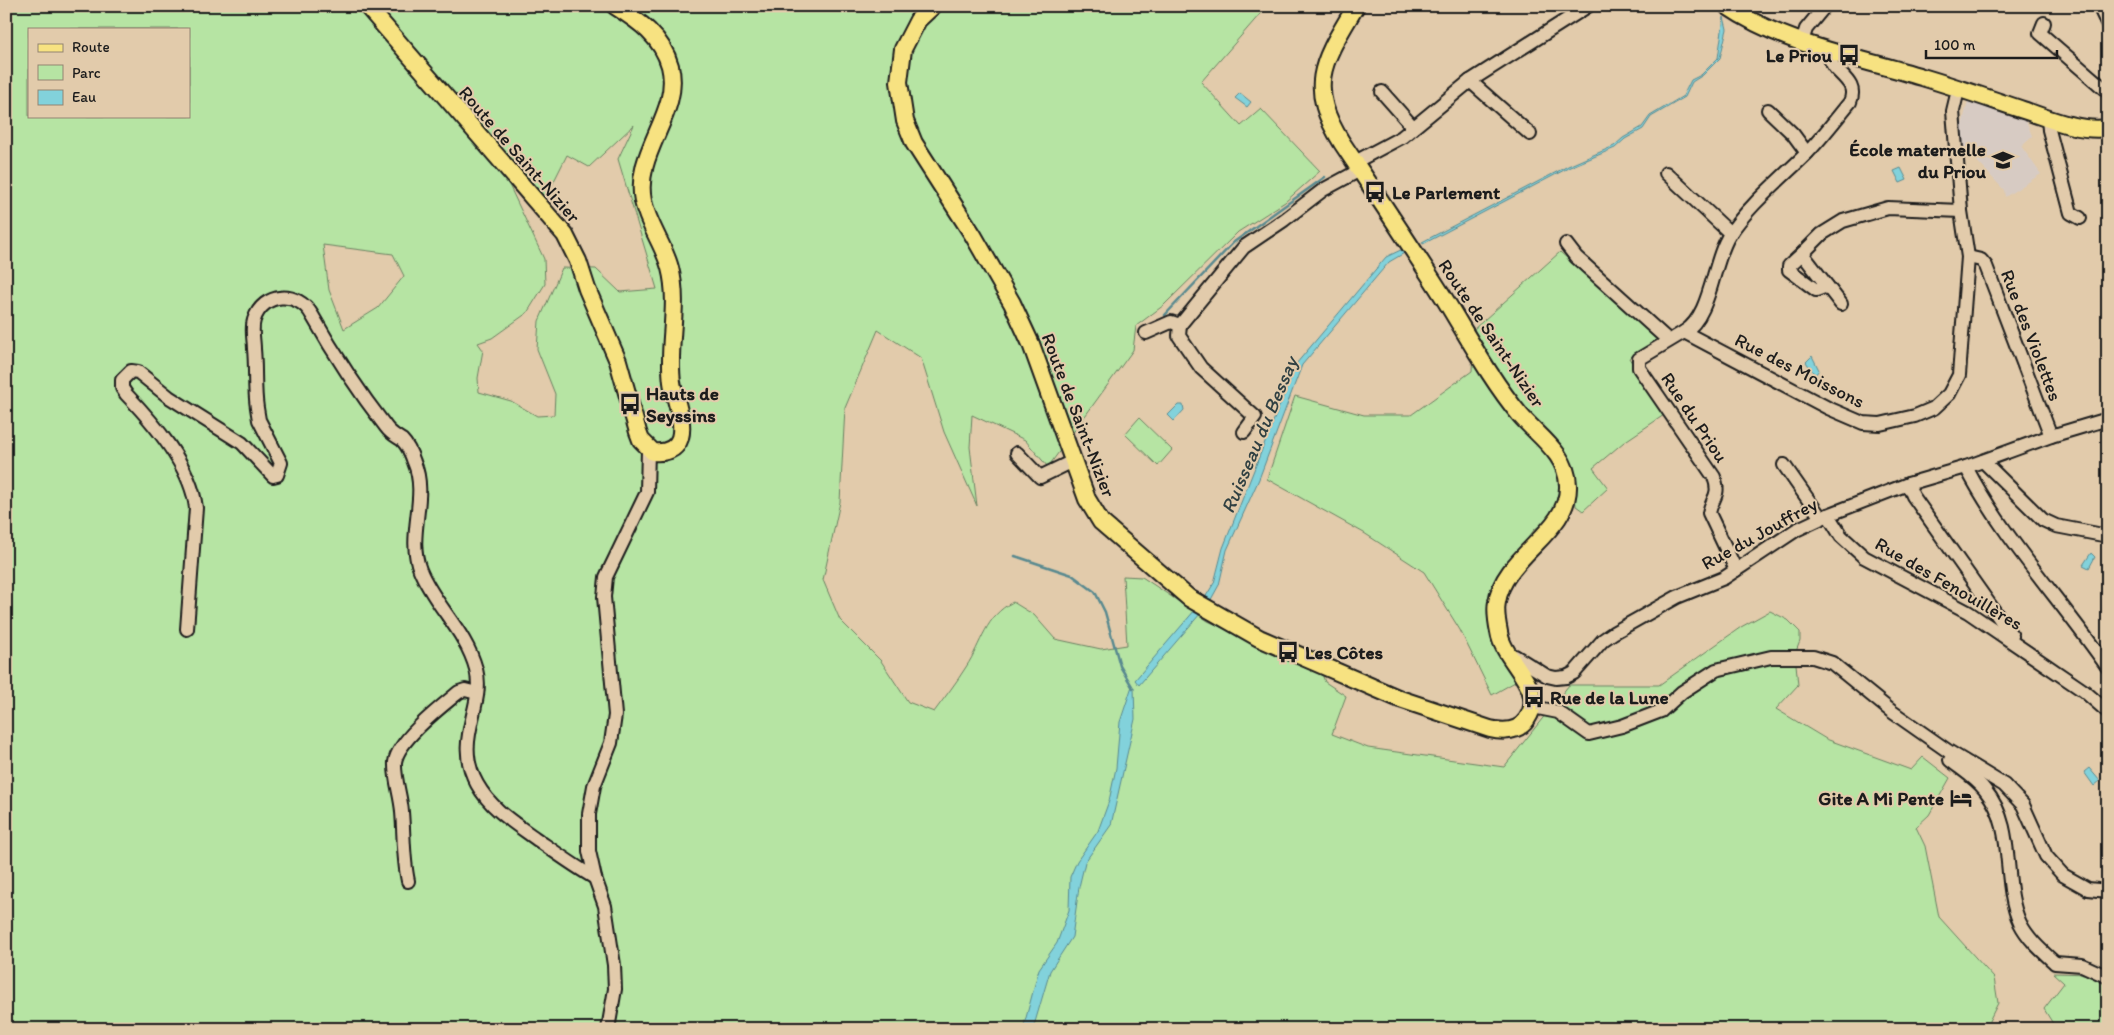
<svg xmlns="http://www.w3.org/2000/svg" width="2114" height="1035" font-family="Itim,sans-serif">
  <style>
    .built { fill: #d7cbc3 }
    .green { fill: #b6e4a3; stroke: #698060; fill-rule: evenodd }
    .water { fill: #82d2db; stroke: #59898f }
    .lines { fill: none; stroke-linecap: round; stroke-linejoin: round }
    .stream { stroke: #59898f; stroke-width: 2.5 }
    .minor-casing { stroke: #1c1c1c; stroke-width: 16 }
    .major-casing { stroke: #1c1c1c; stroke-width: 20 }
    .minor { stroke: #e2cbab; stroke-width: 12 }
    .major { stroke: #f7e281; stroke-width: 16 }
    .labels { text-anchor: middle; stroke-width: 4; stroke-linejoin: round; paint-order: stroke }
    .poi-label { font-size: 19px; font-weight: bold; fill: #1c1c1c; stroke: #e2cbab; text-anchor: start }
    .street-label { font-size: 19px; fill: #1c1c1c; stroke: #e2cbab }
    .water-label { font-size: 20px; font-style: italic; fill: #304042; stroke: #e2cbab }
  </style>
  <rect width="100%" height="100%" fill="#e2cbab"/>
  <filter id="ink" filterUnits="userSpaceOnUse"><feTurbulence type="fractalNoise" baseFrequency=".02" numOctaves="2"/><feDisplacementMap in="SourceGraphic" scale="10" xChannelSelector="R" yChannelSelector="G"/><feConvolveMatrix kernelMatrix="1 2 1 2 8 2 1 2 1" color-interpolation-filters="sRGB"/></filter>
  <g filter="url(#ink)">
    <polygon class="built" points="1968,101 2026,120 2032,136 2021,146 2041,174 2005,197 2004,190 1958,141"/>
    <g class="green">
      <path d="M6 6H1267L1201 82 1241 126 1261 109 1320 171 1285 202 1238 232 1164 305 1136 326 1133 350 1048 467 1025 440 972 415 970 447 977 506 944 432 921 358 878 330 845 408 840 502 823 580 840 620 881 661 908 702 934 712C945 697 956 683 966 667 982 643 985 616 1013 602L1034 615 1055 639 1101 649 1127 645 1123 576 1142 577 1208 621 1322 674 1325 682 1346 696 1332 734 1368 748 1504 767 1569 685H1659L1741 627 1770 611 1788 620 1800 632V641L1795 654 1798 685 1776 709 1826 739 1911 770 1923 757 1950 778 1929 815 1916 827 1925 846 1939 917 1994 978 1998 1003 1985 1029H6ZM29 29H189V116H29ZM634 125 618 159 657 289 620 292 596 269 562 268 539 321 537 349 555 394 554 415 537 416 511 401 479 392 478 378 483 350 478 343 492 338 527 313 545 284 544 259 502 170 545 199 567 155 589 167ZM323 245 393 254 404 276 378 308 344 329 329 290Z"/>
      <polygon points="1560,252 1632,314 1657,340 1629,358 1664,415 1624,442 1593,468 1608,488 1583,511 1576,506 1575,497 1534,530 1500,576 1492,634 1515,682 1492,695 1460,630 1424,572 1364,533 1267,479 1295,396 1364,415 1411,415 1472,371 1474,329"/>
      <polygon points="1139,418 1172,450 1158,466 1125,434"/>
      <polygon points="2053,973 2090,974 2108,985 2108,1029 2053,1029 2055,1027 2044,1009 2064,983"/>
    </g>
    <g class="water">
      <polygon points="1724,17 1727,29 1720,58 1703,75 1692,82 1685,97 1651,117 1643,129 1625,139 1615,148 1570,167 1423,244 1422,242 1568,166 1614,146 1623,138 1642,127 1650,116 1683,96 1691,80 1701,75 1718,58"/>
      <polygon points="1240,93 1251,102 1247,107 1235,98"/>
      <polygon points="1901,168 1907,180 1900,183 1894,171"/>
      <polygon points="1405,248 1406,252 1389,262 1302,365 1259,479 1227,550 1219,585 1208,605 1203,601 1214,583 1223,548 1296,364 1386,257"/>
      <polygon points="1812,356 1819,370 1815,375 1806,362"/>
      <polygon points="1178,405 1183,405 1184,410 1174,421 1168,415"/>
      <polygon points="2091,553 2095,557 2089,568 2083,565"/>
      <polygon points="1195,610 1200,614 1139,685 1135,680"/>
      <polygon points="1132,686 1134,688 1135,719 1111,825 1085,862 1079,887 1072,937 1050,971 1033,1029 1023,1029 1039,969 1057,943 1069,910 1070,877 1077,861 1098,831 1109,801 1116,768 1120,722"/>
      <polygon points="2089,768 2100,781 2094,786 2084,772"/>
    </g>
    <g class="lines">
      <g class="stream">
        <polyline points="1165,315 1234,242 1325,177"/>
        <polyline points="1015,556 1072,575 1095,592 1105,612 1120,666 1133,688"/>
      </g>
      <g class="minor-casing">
        <g id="minor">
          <polyline points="2099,6 2108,25"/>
          <polyline points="2044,23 2040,33 2108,92"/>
          <polyline points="1802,42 1806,29 1825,6"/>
          <polyline points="1470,81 1530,134"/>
          <polyline points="1382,92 1413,127"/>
          <polyline points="1768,110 1793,134 1807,153"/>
          <polyline points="2048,119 2049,130 2071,213 2080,218"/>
          <polyline points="1355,162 1402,137 1470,81 1588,6"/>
          <polyline points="1666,173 1730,233"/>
          <polyline points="1566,244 1576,257 1668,340"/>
          <polyline points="1803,253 1789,266 1789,270 1816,290 1827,286"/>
          <polyline points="1968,257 1981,260 1986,266 2051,436"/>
          <polyline points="1841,304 1804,256 1803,253 1822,234 1843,221 1888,208 1961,211"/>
          <polyline points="1180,325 1179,336 1201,368 1255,417 1244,432"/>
          <path d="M1684 332C1712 315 1712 261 1730 234 1747 207 1783 177 1806 154 1821 139 1836 119 1850 102 1857 86 1845 79 1835 68 1830 62 1829 55 1827 49"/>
          <polyline points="1146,333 1171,322 1180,325 1244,247 1284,220 1323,190 1360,170"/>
          <polyline points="1017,453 1040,477 1073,461"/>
          <polyline points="1983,461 2043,520 2056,526 2108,536"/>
          <polyline points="1784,465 1821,518"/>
          <path d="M1966 467C2004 540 2062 601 2108 668"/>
          <polyline points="1908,484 1913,496 2012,636"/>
          <polyline points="1828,515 1841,536 1864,557 1968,612 2084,691 2108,712"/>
          <path d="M1736 570 1709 513C1712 497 1721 496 1714 477L1639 368V359L1684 332 1828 408 1863 423 1880 424 1915 416 1934 408 1949 394 1959 375 1968 257 1961 211 1953 111 1958 90"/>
          <path d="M187 629 196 508C191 466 154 423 126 394L122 388V380L131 371 138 372 169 397 242 443 273 476 277 475 281 463 259 420 257 408C254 389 256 369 254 349 254 340 251 329 254 320 263 292 298 290 312 315 334 354 359 392 386 427 391 434 396 436 402 440 407 445 412 456 414 462 429 497 406 535 420 570 434 605 466 631 476 669 486 707 452 739 477 784 491 809 513 822 535 838 555 852 574 866 595 878"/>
          <polyline points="1509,657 1515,656 1547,676 1556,678 1566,677 1574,673 1603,640 1613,633 1677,597 1724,578 1796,530 1828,515 1908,484 1966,467 2051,436 2108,419"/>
          <polyline points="1533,707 1558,712 1589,734 1622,726 1661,711 1682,692 1716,670 1771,657 1813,657 1832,663 1891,711 1948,751 2004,785 2023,805 2046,856 2063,875 2088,889 2108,891"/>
          <path d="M1950 760C1961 769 1976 778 1985 790 2017 828 2001 882 2020 923 2028 939 2042 951 2055 963L2082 965 2108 977"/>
          <path d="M408 881C403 858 404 835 402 812 401 796 394 778 395 762 398 740 442 706 459 692L465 690 477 693"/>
          <polyline points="608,1029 615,989 614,965 605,906 595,878 589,851 589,814 594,786 611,743 615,715 604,597 606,577 647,492 648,449"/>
        </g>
      </g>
      <g class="major-casing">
        <g id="major">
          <path d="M367 6 565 235 578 261 587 289 618 361 638 432 641 440 653 452C664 453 676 451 680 438 685 421 674 398 672 382 667 344 680 306 670 268 664 245 648 225 643 201 633 152 682 113 670 66 662 37 639 21 615 6"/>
          <path d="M933 6 918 20 903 49 899 82 905 121 914 143 973 235 1012 303 1031 344 1087 499 1101 522 1189 598 1259 638 1400 699 1490 729C1503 732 1519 732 1527 719 1548 688 1503 662 1499 632 1497 622 1495 611 1497 602 1504 555 1570 532 1568 485 1567 454 1539 437 1520 415 1491 380 1468 337 1444 298 1411 246 1376 194 1342 143 1305 84 1324 60 1356 6"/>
          <path d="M1727 6C1784 45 1857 57 1922 77 1956 87 1990 99 2023 110 2050 119 2079 132 2108 128"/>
        </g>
      </g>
      <use href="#minor" class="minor"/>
      <use href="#major" class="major"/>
    </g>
  </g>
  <defs>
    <g id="bus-bare" transform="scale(1.725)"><path d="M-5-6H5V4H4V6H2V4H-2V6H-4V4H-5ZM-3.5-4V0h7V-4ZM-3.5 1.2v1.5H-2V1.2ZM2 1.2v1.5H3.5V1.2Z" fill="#1c1c1c" stroke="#e2cbab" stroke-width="2.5" paint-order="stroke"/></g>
    <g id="school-bare" transform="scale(1.725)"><path d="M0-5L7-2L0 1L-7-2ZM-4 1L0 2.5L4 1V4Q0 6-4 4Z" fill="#1c1c1c" stroke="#e2cbab" stroke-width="2.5" paint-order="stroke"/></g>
    <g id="hotel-bare" transform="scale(1.725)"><path d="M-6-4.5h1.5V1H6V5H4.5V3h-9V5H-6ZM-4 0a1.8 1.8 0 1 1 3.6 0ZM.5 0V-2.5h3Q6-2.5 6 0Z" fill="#1c1c1c" stroke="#e2cbab" stroke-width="2.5" paint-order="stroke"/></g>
  </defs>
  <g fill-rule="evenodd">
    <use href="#bus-bare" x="1849" y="55"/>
    <use href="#school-bare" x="2003" y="160"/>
    <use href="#bus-bare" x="1375" y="192"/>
    <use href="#bus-bare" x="630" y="404"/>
    <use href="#bus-bare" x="1288" y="652"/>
    <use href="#bus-bare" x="1534" y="697"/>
    <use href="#hotel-bare" x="1961" y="798"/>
  </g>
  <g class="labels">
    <g class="poi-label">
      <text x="1832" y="62" text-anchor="end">Le Priou</text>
      <text x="1986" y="156" text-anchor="end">École maternelle<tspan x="1986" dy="22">du Priou</tspan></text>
      <text x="1392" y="199">Le Parlement</text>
      <text x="646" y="400">Hauts de<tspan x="646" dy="22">Seyssins</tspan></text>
      <text x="1305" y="659">Les Côtes</text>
      <text x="1550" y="704">Rue de la Lune</text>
      <text x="1944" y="805" text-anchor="end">Gite A Mi Pente</text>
    </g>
    <g class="street-label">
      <text transform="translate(520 154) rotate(49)" y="7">Route de Saint-Nizier</text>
      <text transform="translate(1492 333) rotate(56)" y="7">Route de Saint-Nizier</text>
      <text transform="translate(2032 335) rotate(69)" y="7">Rue des Violettes</text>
      <text transform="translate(1800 370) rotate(27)" y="7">Rue des Moissons</text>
      <text transform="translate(1079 415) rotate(69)" y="7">Route de Saint-Nizier</text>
      <text transform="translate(1695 417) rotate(56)" y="7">Rue du Priou</text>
      <text transform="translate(1759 533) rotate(-29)" y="7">Rue du Jouffrey</text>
      <text transform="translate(1949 583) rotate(30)" y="7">Rue des Fenouillères</text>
    </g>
    <g class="water-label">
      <text transform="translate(1259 435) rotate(-67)" y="7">Ruisseau du Bessay</text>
    </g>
  </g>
  <rect width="2114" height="1035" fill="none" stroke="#e2cbab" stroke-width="25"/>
  <rect x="12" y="12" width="2089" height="1010" fill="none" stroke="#1c1c1c" stroke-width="2" filter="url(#ink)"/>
  <rect x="28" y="28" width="162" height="90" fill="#e2cbab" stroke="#938572"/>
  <rect x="38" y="44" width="25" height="8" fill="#f7e281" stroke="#938572"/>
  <text x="72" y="52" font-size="15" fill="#1c1c1c">Route</text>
  <rect x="38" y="65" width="25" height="15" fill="#b6e4a3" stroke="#938572"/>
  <text x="72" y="78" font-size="15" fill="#1c1c1c">Parc</text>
  <rect x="38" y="90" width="25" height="15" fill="#82d2db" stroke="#938572"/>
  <text x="72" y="102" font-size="15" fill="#1c1c1c">Eau</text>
  <path d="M1926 50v8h131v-8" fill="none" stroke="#1c1c1c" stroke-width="2.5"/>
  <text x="1934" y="50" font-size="15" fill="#1c1c1c" stroke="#e2cbab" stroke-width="4" paint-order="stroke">100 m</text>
</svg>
